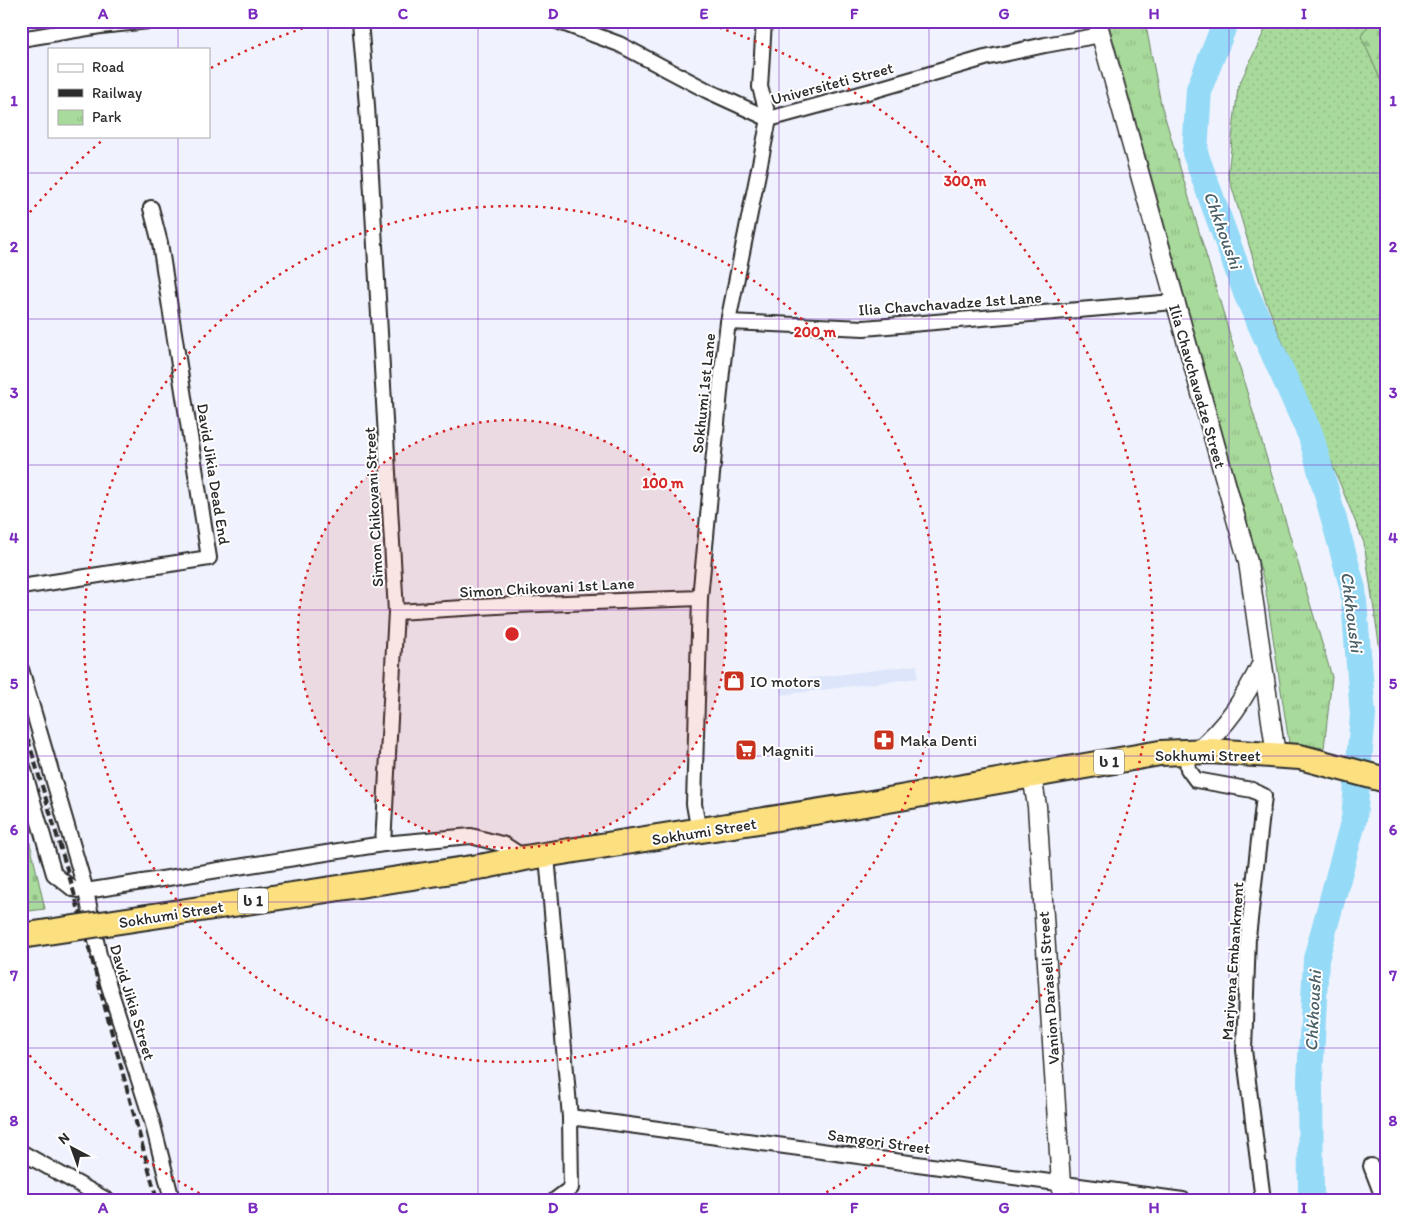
<svg xmlns="http://www.w3.org/2000/svg" width="1407" height="1221" font-family="Itim,'Noto Sans Georgian',sans-serif">
  <style>
    .built { fill: #dde5fa }
    .grass { fill: url(#grass-dots); stroke: #6a8263 }
    .forest { fill: url(#forest-firs); stroke: #6a8263 }
    .cemetery { fill: url(#cemetery-stones); stroke: #6a8263 }
    .park { fill: url(#park-tufts); stroke: #6a8263 }
    .lines { fill: none; stroke-linecap: round; stroke-linejoin: round }
    .river { stroke: #95daf7; stroke-width: 26 }
    .minor-casing { stroke: #2b2b2b; stroke-width: 18 }
    .tertiary-casing { stroke: #2b2b2b; stroke-width: 21 }
    .trunk-casing { stroke: #2b2b2b; stroke-width: 28 }
    .minor { stroke: #fff; stroke-width: 14 }
    .tertiary { stroke: #fff; stroke-width: 18 }
    .trunk { stroke: #fce080; stroke-width: 24 }
    .rail { stroke: #2b2b2b; stroke-width: 4; stroke-dasharray: 8 4; stroke-linecap: butt }
    .trunk-bridge-casing { stroke: #2b2b2b; stroke-width: 28; stroke-linecap: butt }
    .trunk-bridge { stroke: #fce080; stroke-width: 24 }
    .grid { fill: none; stroke: #7b2cbf; stroke-width: 1; stroke-opacity: 0.55 }
    .ring { fill: none; stroke: #d62828; stroke-width: 2.5; stroke-dasharray: 2.5 5 }
    .labels { text-anchor: middle; stroke-width: 4; stroke-linejoin: round; paint-order: stroke }
    .shield { fill: #fff; stroke: #6b6b6b; stroke-width: 1 }
    .shield-label { font-size: 15px; font-weight: bold; fill: #2b2b2b }
    .street-label { font-size: 16px; fill: #2b2b2b; stroke: #fff }
    .poi-label { font-size: 16px; fill: #2b2b2b; stroke: #fff; text-anchor: start }
    .water-label { font-size: 18px; font-style: italic; fill: #4b6068; stroke: #fff }
    .centre { fill: #d62828; stroke: #fff; stroke-width: 2.5 }
    .ring-label { font-size: 15px; text-anchor: middle; font-weight: bold; fill: #d62828; stroke: #fff; stroke-width: 4; stroke-linejoin: round; paint-order: stroke }
    .neatline { fill: none; stroke: #7b2cbf; stroke-width: 2 }
    .grid-label { font-size: 16px; text-anchor: middle; font-weight: bold; fill: #7b2cbf }
  </style>
  <defs>
    <pattern id="grass-dots" width="8" height="8" patternUnits="userSpaceOnUse" patternTransform="scale(1.25)"><rect width="8" height="8" fill="#a8da9b"/><path d="M2 2h.1M6 6h.1" fill="none" stroke="#91bb86" stroke-width="1.8" stroke-linecap="round"/></pattern>
    <pattern id="forest-firs" width="22" height="20" patternUnits="userSpaceOnUse" patternTransform="scale(1.25)"><rect width="22" height="20" fill="#a8da9b"/><path d="M5 1l3.5 6h-7zM16 11l3.5 6h-7z" fill="#91bb86"/></pattern>
    <pattern id="cemetery-stones" width="16" height="16" patternUnits="userSpaceOnUse" patternTransform="scale(1.25)"><rect width="16" height="16" fill="#a8da9b"/><path d="M2 7V4a2 2 0 0 1 4 0v3zM10 15v-3a2 2 0 0 1 4 0v3z" fill="#91bb86"/></pattern>
    <pattern id="park-tufts" width="24" height="20" patternUnits="userSpaceOnUse" patternTransform="scale(1.25)"><rect width="24" height="20" fill="#a8da9b"/><path d="M3 7l-1-3M5 7V3M7 7l1-3M15 17l-1-3M17 17v-4M19 17l1-3" fill="none" stroke="#91bb86"/></pattern>
  </defs>
  <rect width="100%" height="100%" fill="#f0f3fd"/>
  <filter id="ink" filterUnits="userSpaceOnUse"><feTurbulence type="fractalNoise" baseFrequency=".02" numOctaves="2"/><feDisplacementMap in="SourceGraphic" scale="10" xChannelSelector="R" yChannelSelector="G"/><feConvolveMatrix kernelMatrix="1 2 1 2 8 2 1 2 1" color-interpolation-filters="sRGB"/></filter>
  <g filter="url(#ink)">
    <polygon class="built" points="917,665 918,678 781,695 779,682"/>
    <polygon class="grass" points="1269,21 1372,21 1362,36 1386,92 1386,690 1364,543 1265,299 1228,174 1238,87"/>
    <polygon class="forest" points="1372,21 1386,21 1386,92 1361,36"/>
    <polygon class="cemetery" points="21,804 45,909 21,912"/>
    <polygon class="park" points="1108,21 1145,21 1161,104 1332,677 1324,748 1289,743 1265,585"/>
    <g class="lines">
      <polyline class="river" points="1226,21 1199,89 1195,153 1246,293 1311,436 1353,589 1363,715 1354,819 1316,959 1310,1079 1311,1200"/>
      <g class="minor-casing">
        <g id="minor">
          <polyline points="360,21 367,106 396,612 383,844 471,836 505,845 525,858"/>
          <polyline points="557,21 619,44 708,91 769,119 875,90 985,58 1045,45 1101,35"/>
          <polyline points="21,39 100,26 149,21"/>
          <polyline points="728,322 864,328 1174,302"/>
          <polyline points="21,587 209,558 160,243 151,208"/>
          <polyline points="396,612 514,605 700,598"/>
          <polyline points="21,669 86,891 99,955 152,1121 172,1200"/>
          <polyline points="1186,752 1188,769 1196,780 1252,790 1264,796 1248,937 1244,1050 1263,1200"/>
          <polyline points="21,760 54,874 73,889 86,891 383,844"/>
          <polyline points="699,832 694,804 700,598 722,371 728,322 769,119 760,87 764,21"/>
          <polyline points="547,856 570,1117 571,1188 555,1200"/>
          <polyline points="570,1117 1183,1200"/>
          <polyline points="21,1152 107,1200"/>
          <polyline points="1371,1166 1384,1200"/>
        </g>
      </g>
      <g class="tertiary-casing">
        <g id="tertiary">
          <polyline points="1097,21 1248,562 1276,755"/>
          <path d="M1196 752C1228 725 1244 699 1262 663"/>
          <polyline points="1032,776 1037,806 1062,1200"/>
        </g>
      </g>
      <g class="trunk-casing">
        <polyline id="trunk" points="485,866 525,858 871,803 1160,753 1210,751 1300,757 1386,780"/>
      </g>
      <use href="#minor" class="minor"/>
      <use href="#tertiary" class="tertiary"/>
      <use href="#trunk" class="trunk"/>
      <polyline class="rail" points="21,716 73,889 157,1200"/>
      <g class="trunk-bridge-casing">
        <polyline id="trunk-bridge" points="21,936 485,866"/>
      </g>
      <use href="#trunk-bridge" class="trunk-bridge"/>
    </g>
  </g>
  <path class="grid" d="M178 21V49M328 21V1200M478 21V1200M628 21V1200M779 21V1200M929 21V1200M1079 21V1200M1229 21V1200M178 136V1200M21 173H1386M21 319H1386M21 465H1386M21 610H1386M21 756H1386M21 902H1386M21 1048H1386"/>
  <circle cx="512" cy="634" r="214" fill="#d62828" fill-opacity=".12"/>
  <g class="ring">
    <circle cx="512" cy="634" r="214"/>
    <circle cx="512" cy="634" r="428"/>
    <path d="M206 1197A641 641 0 0 1 25 1050M25 218A641 641 0 0 1 104 139M211 68A641 641 0 0 1 319 23M705 23A641 641 0 0 1 818 1197"/>
  </g>
  <defs>
    <g id="shop-square" transform="scale(1.125)"><rect x="-9" y="-9" width="18" height="18" rx="4" fill="#c8321e" stroke="#fff"/><path d="M-5-2.5h2.3a2.7 3.5 0 0 1 5.4 0H5L5.5 6h-11ZM-1.5-2.5h3a1.5 2.3 0 0 0-3 0Z" fill="#fff"/></g>
    <g id="pharmacy-square" transform="scale(1.125)"><rect x="-9" y="-9" width="18" height="18" rx="4" fill="#c8321e" stroke="#fff"/><path d="M-2-6h4v4h4v4h-4v4h-4v-4h-4v-4h4Z" fill="#fff"/></g>
    <g id="supermarket-square" transform="scale(1.125)"><rect x="-9" y="-9" width="18" height="18" rx="4" fill="#c8321e" stroke="#fff"/><path d="M-6-5.5h2.5l.6 2H6L4.5 2H-2.5L-4.4-4H-6ZM-1.5 3.2a1.3 1.3 0 1 0 .1 0ZM3 3.2a1.3 1.3 0 1 0 .1 0Z" fill="#fff"/></g>
  </defs>
  <g fill-rule="evenodd">
    <use href="#shop-square" x="734" y="681"/>
    <use href="#pharmacy-square" x="884" y="740"/>
    <use href="#supermarket-square" x="746" y="750"/>
  </g>
  <g class="labels">
    <g class="shield">
      <rect x="1094" y="749.5" width="30" height="25" rx="4"/>
      <rect x="238" y="888.5" width="30" height="25" rx="4"/>
    </g>
    <g class="shield-label">
      <text x="1109" y="767">ს 1</text>
      <text x="253" y="906">ს 1</text>
    </g>
    <g class="street-label">
      <text transform="translate(832 83) rotate(-15)" y="6">Universiteti Street</text>
      <text transform="translate(950 303) rotate(-4)" y="6">Ilia Chavchavadze 1st Lane</text>
      <text transform="translate(1198 386) rotate(74)" y="6">Ilia Chavchavadze Street</text>
      <text transform="translate(703 393) rotate(-84)" y="6">Sokhumi 1st Lane</text>
      <text transform="translate(214 474) rotate(81)" y="6">David Jikia Dead End</text>
      <text transform="translate(373 507) rotate(-93)" y="6">Simon Chikovani Street</text>
      <text transform="translate(547 587) rotate(-3)" y="6">Simon Chikovani 1st Lane</text>
      <text x="1208" y="761">Sokhumi Street</text>
      <text transform="translate(704 831) rotate(-9)" y="6">Sokhumi Street</text>
      <text transform="translate(171 914) rotate(-9)" y="6">Sokhumi Street</text>
      <text transform="translate(1232 961) rotate(-86)" y="6">Marjvena Embankment</text>
      <text transform="translate(1048 988) rotate(-94)" y="6">Vanion Daraseli Street</text>
      <text transform="translate(133 1002) rotate(73)" y="6">David Jikia Street</text>
      <text transform="translate(879 1141) rotate(8)" y="6">Samgori Street</text>
    </g>
    <g class="poi-label">
      <text x="750" y="687">IO motors</text>
      <text x="900" y="746">Maka Denti</text>
      <text x="762" y="756">Magniti</text>
    </g>
    <g class="water-label">
      <text transform="translate(1223 230) rotate(70)" y="6">Chkhoushi</text>
      <text transform="translate(1352 612) rotate(83)" y="6">Chkhoushi</text>
      <text transform="translate(1313 1011) rotate(-87)" y="6">Chkhoushi</text>
    </g>
  </g>
  <circle cx="512" cy="634" r="8" class="centre"/>
  <g class="ring-label">
    <text x="965" y="186">300 m</text>
    <text x="815" y="337">200 m</text>
    <text x="663" y="488">100 m</text>
  </g>
  <rect width="1407" height="1221" fill="none" stroke="#fff" stroke-width="55"/>
  <rect x="48" y="48" width="162" height="90" fill="#ffffff" stroke="#aaaaaa"/>
  <rect x="58" y="64" width="25" height="8" fill="#ffffff" stroke="#aaaaaa"/>
  <text x="92" y="72" font-size="15" fill="#2b2b2b">Road</text>
  <rect x="58" y="89" width="25" height="8" fill="#2b2b2b" stroke="#aaaaaa"/>
  <text x="92" y="98" font-size="15" fill="#2b2b2b">Railway</text>
  <rect x="58" y="110" width="25" height="15" fill="url(#park-tufts)" stroke="#aaaaaa"/>
  <text x="92" y="122" font-size="15" fill="#2b2b2b">Park</text>
  <g transform="translate(72 1148) rotate(319)" stroke="#ffffff" stroke-width="4" paint-order="stroke">
  <path d="M0-4L9 19L0 12L-9 19Z" fill="#2b2b2b"/>
  <text y="-8" font-size="14" font-weight="bold" text-anchor="middle" fill="#2b2b2b">N</text>
  </g>
  <rect x="28" y="28" width="1352" height="1166" class="neatline"/>
  <g class="grid-label">
    <text x="103" y="19">A</text>
    <text x="253" y="19">B</text>
    <text x="403" y="19">C</text>
    <text x="553" y="19">D</text>
    <text x="704" y="19">E</text>
    <text x="854" y="19">F</text>
    <text x="1004" y="19">G</text>
    <text x="1154" y="19">H</text>
    <text x="1304" y="19">I</text>
    <text x="14" y="106">1</text>
    <text x="1393" y="106">1</text>
    <text x="14" y="252">2</text>
    <text x="1393" y="252">2</text>
    <text x="14" y="398">3</text>
    <text x="1393" y="398">3</text>
    <text x="14" y="543">4</text>
    <text x="1393" y="543">4</text>
    <text x="14" y="689">5</text>
    <text x="1393" y="689">5</text>
    <text x="14" y="835">6</text>
    <text x="1393" y="835">6</text>
    <text x="14" y="981">7</text>
    <text x="1393" y="981">7</text>
    <text x="14" y="1126">8</text>
    <text x="1393" y="1126">8</text>
    <text x="103" y="1213">A</text>
    <text x="253" y="1213">B</text>
    <text x="403" y="1213">C</text>
    <text x="553" y="1213">D</text>
    <text x="704" y="1213">E</text>
    <text x="854" y="1213">F</text>
    <text x="1004" y="1213">G</text>
    <text x="1154" y="1213">H</text>
    <text x="1304" y="1213">I</text>
  </g>
</svg>
